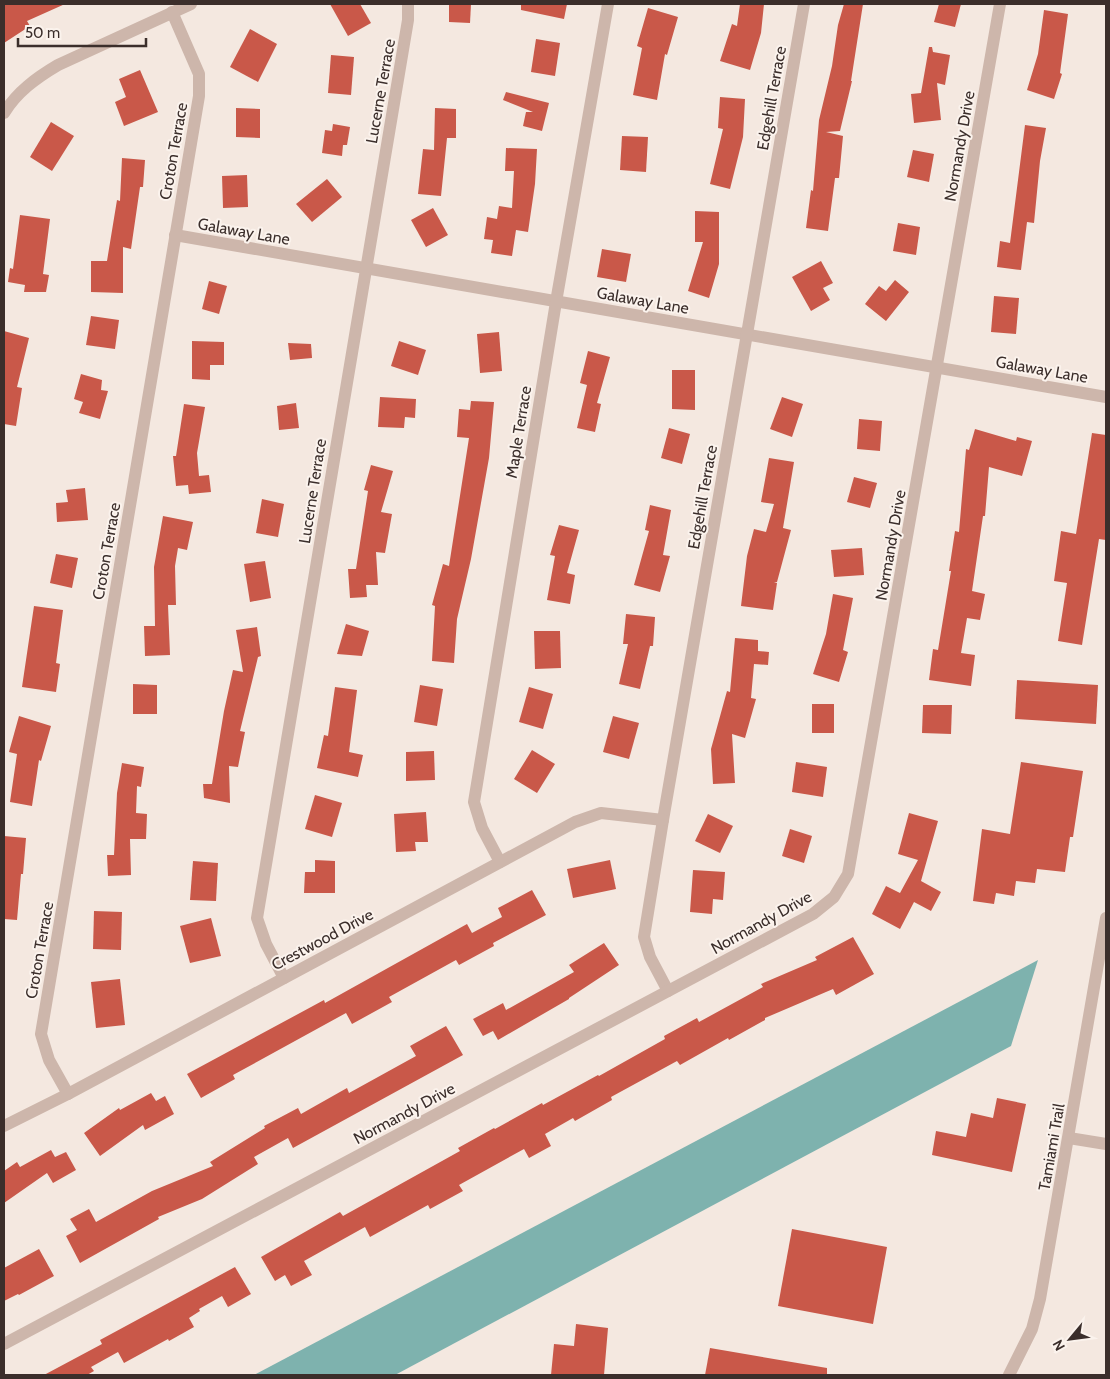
<svg xmlns="http://www.w3.org/2000/svg" width="1110" height="1379" font-family="Cabin,sans-serif">
  <style>
    .water { fill: #7eb2ae }
    .building { fill: #c95849 }
    .lines { fill: none; stroke-linecap: round; stroke-linejoin: round }
    .street { stroke: #cdb6ab; stroke-width: 12 }
    .labels { text-anchor: middle; stroke-width: 4; stroke-linejoin: round; paint-order: stroke }
    .street-label { font-size: 16px; fill: #3b2e2b; stroke: #fbf3ed }
  </style>
  <rect width="100%" height="100%" fill="#f4e8e0"/>
  <polygon class="water" points="1038,960 1011,1046 395,1375 254,1375"/>
  <g class="building">
    <polygon points="4,4 65,4 27,21 30,26 4,43"/>
    <polygon points="330,4 360,4 371,23 348,36"/>
    <polygon points="449,4 471,4 470,23 449,22"/>
    <polygon points="521,4 567,4 564,19 521,10"/>
    <polygon points="740,4 764,4 761,33 750,70 720,61 732,24 737,26"/>
    <polygon points="844,4 863,4 851,81 852,81 840,131 826,132 843,136 839,178 835,178 828,231 806,228 811,190 813,191 819,120 832,66 838,25"/>
    <polygon points="939,4 961,4 955,27 934,22"/>
    <polygon points="648,8 678,17 667,55 665,54 657,100 633,95 642,48 637,46"/>
    <polygon points="1044,10 1068,14 1060,73 1062,74 1054,99 1027,90 1038,54"/>
    <polygon points="250,29 277,44 258,82 230,67"/>
    <polygon points="536,39 560,43 555,76 531,72"/>
    <polygon points="929,47 932,47 933,52 950,55 945,85 937,83 941,120 914,123 911,94 921,93"/>
    <polygon points="331,55 354,57 351,95 328,93"/>
    <polygon points="140,70 158,112 124,126 115,102 126,97 119,79"/>
    <polygon points="506,92 549,103 542,131 523,126 526,112 533,112 503,100"/>
    <polygon points="720,97 745,99 743,137 730,189 710,184 723,129 718,128"/>
    <polygon points="236,108 260,109 260,138 236,137"/>
    <polygon points="435,108 456,109 456,138 447,138 441,196 418,194 423,149 434,150"/>
    <polygon points="51,122 74,136 52,171 30,157"/>
    <polygon points="333,124 350,127 347,145 343,145 342,156 322,153 325,130 332,131"/>
    <polygon points="1025,125 1046,128 1040,161 1034,223 1027,222 1021,270 997,267 1000,241 1010,243"/>
    <polygon points="622,136 648,137 646,172 620,170"/>
    <polygon points="506,148 537,149 535,184 528,232 516,230 512,256 491,253 493,240 484,239 487,217 497,219 499,206 512,208 514,171 505,171"/>
    <polygon points="913,150 934,154 929,182 907,177"/>
    <polygon points="122,158 145,160 143,187 140,187 131,249 123,247 123,293 91,292 91,261 107,261 117,200 120,201"/>
    <polygon points="247,175 248,207 223,208 222,176"/>
    <polygon points="327,179 342,197 312,222 296,204"/>
    <polygon points="433,208 448,235 426,247 411,220"/>
    <polygon points="695,211 719,212 719,264 709,298 688,291 703,242 695,242"/>
    <polygon points="20,215 50,219 43,274 49,275 46,292 24,292 25,285 8,282 10,268 13,269"/>
    <polygon points="898,223 920,227 916,255 893,251"/>
    <polygon points="602,249 631,254 626,282 597,277"/>
    <polygon points="821,261 833,283 823,288 830,300 811,311 792,277"/>
    <polygon points="895,280 909,292 886,321 865,304 879,286 886,291"/>
    <polygon points="209,281 227,286 219,314 202,309"/>
    <polygon points="994,296 1019,298 1016,334 991,332"/>
    <polygon points="91,316 119,320 115,349 86,345"/>
    <polygon points="4,331 29,338 17,387 22,388 16,426 4,424"/>
    <polygon points="499,332 502,371 480,373 477,334"/>
    <polygon points="192,341 224,342 224,365 210,365 210,380 192,379"/>
    <polygon points="399,341 426,350 418,375 391,366"/>
    <polygon points="288,343 311,344 312,358 290,360"/>
    <polygon points="588,351 610,357 597,403 601,404 595,432 577,428 587,385 580,383"/>
    <polygon points="672,370 695,370 695,410 672,409"/>
    <polygon points="81,374 102,380 101,390 108,391 100,419 79,413 83,402 74,399"/>
    <polygon points="380,397 416,399 415,418 405,417 404,428 378,427"/>
    <polygon points="782,397 803,404 792,437 770,429"/>
    <polygon points="471,401 494,402 489,458 471,559 457,619 454,663 432,661 435,606 432,605 443,564 449,566 469,438 457,437 459,409 470,410"/>
    <polygon points="296,403 299,428 279,430 277,406"/>
    <polygon points="184,404 205,407 197,453 199,476 209,475 211,492 189,494 188,485 176,486 173,456 176,456"/>
    <polygon points="859,419 882,421 880,451 857,449"/>
    <polygon points="669,428 690,434 682,464 661,458"/>
    <polygon points="975,429 1016,441 1017,437 1032,441 1022,476 989,467 985,516 983,516 972,591 985,594 980,620 967,618 961,653 975,655 971,686 929,680 933,649 938,650 951,571 949,571 955,531 959,532 966,449 969,450"/>
    <polygon points="1092,433 1106,435 1106,540 1099,539 1082,645 1058,641 1067,583 1054,581 1061,531 1076,534"/>
    <polygon points="769,458 794,462 783,528 791,530 777,582 774,582 777,583 773,610 741,606 747,556 754,529 766,532 774,504 761,502"/>
    <polygon points="371,465 393,471 381,512 392,514 385,553 376,552 378,585 366,585 367,597 350,598 348,569 356,569 368,491 364,490"/>
    <polygon points="854,477 877,483 870,508 847,502"/>
    <polygon points="85,488 88,520 57,522 56,503 68,502 66,490"/>
    <polygon points="262,499 284,504 278,537 256,533"/>
    <polygon points="650,505 671,510 663,555 670,556 660,592 634,585 649,531 645,530"/>
    <polygon points="163,516 193,522 187,550 178,548 175,566 176,605 168,605 170,655 145,656 144,626 155,626 154,567"/>
    <polygon points="559,525 579,530 567,573 575,575 570,604 547,600 555,556 550,555"/>
    <polygon points="862,548 864,575 834,577 831,550"/>
    <polygon points="56,554 78,558 72,588 50,583"/>
    <polygon points="265,561 271,598 250,602 244,564"/>
    <polygon points="833,594 853,598 843,650 848,652 839,682 813,674 826,634"/>
    <polygon points="34,606 63,610 56,663 60,664 56,692 22,687"/>
    <polygon points="626,614 655,617 653,646 650,646 640,689 619,684 628,644 623,644"/>
    <polygon points="346,624 369,631 362,656 337,654"/>
    <polygon points="257,627 261,656 258,657 240,731 245,732 238,767 229,766 230,803 204,798 203,784 212,784 224,711 233,670 243,672 236,630"/>
    <polygon points="534,631 560,631 561,668 535,669"/>
    <polygon points="735,638 758,640 758,651 769,652 768,665 754,664 751,698 756,699 745,738 732,734 735,783 713,784 711,749 727,691 730,692"/>
    <polygon points="1017,680 1098,685 1096,724 1015,719"/>
    <polygon points="133,684 157,685 157,714 133,714"/>
    <polygon points="420,685 443,689 437,726 414,722"/>
    <polygon points="335,687 357,690 349,752 363,755 358,777 317,768 324,735 328,736"/>
    <polygon points="529,687 553,694 543,729 519,722"/>
    <rect x="812" y="704" width="22" height="29"/>
    <polygon points="923,705 952,705 951,734 922,733"/>
    <polygon points="19,716 51,726 41,761 39,760 32,806 10,802 17,754 9,752"/>
    <polygon points="613,716 639,723 629,759 603,752"/>
    <polygon points="532,750 555,764 537,793 514,779"/>
    <polygon points="434,751 435,780 406,781 406,752"/>
    <polygon points="796,762 827,767 823,797 792,792"/>
    <polygon points="1021,762 1083,771 1073,837 1070,837 1065,872 1037,869 1035,883 1016,881 1014,896 996,893 994,904 973,901 982,829 1010,834"/>
    <polygon points="122,763 144,767 141,787 137,786 136,813 147,814 146,839 130,839 131,875 108,876 107,855 114,855 117,793"/>
    <polygon points="315,795 342,803 332,837 305,829"/>
    <polygon points="426,812 428,842 415,842 416,851 396,852 394,814"/>
    <polygon points="909,813 938,821 921,881 941,892 931,911 914,902 900,929 872,914 886,886 900,893 918,860 898,854"/>
    <polygon points="708,814 733,826 720,853 695,841"/>
    <polygon points="790,829 812,836 804,863 782,856"/>
    <polygon points="4,836 26,838 23,874 21,874 17,920 4,919"/>
    <polygon points="315,860 335,861 335,893 304,893 305,872 315,872"/>
    <polygon points="610,860 616,889 573,898 567,869"/>
    <polygon points="193,861 218,863 216,901 190,900"/>
    <polygon points="693,870 725,872 723,900 713,899 712,914 690,912"/>
    <polygon points="532,890 546,915 493,943 494,946 459,965 456,960 389,997 392,1002 352,1024 346,1013 233,1075 235,1079 201,1098 187,1074 324,1000 325,1003 467,924 472,933 502,917 498,908"/>
    <polygon points="94,911 122,912 121,950 93,949"/>
    <polygon points="211,918 221,956 190,963 180,926"/>
    <polygon points="853,937 874,974 836,995 833,989 765,1018 765,1020 729,1040 728,1038 680,1065 677,1061 611,1097 612,1100 575,1121 573,1118 545,1134 551,1146 529,1158 524,1149 459,1185 463,1191 430,1209 428,1205 370,1237 365,1227 304,1261 312,1275 291,1286 285,1275 275,1281 261,1257 340,1212 343,1216 460,1151 458,1148 494,1128 495,1129 542,1103 543,1105 598,1075 599,1076 665,1039 664,1036 697,1018 699,1022 763,987 761,984 817,960 815,957"/>
    <polygon points="604,943 619,965 569,998 569,999 498,1040 493,1031 483,1036 473,1019 503,1003 506,1010 574,972 569,965"/>
    <polygon points="120,979 125,1025 96,1028 91,982"/>
    <polygon points="446,1026 463,1055 293,1148 288,1138 254,1157 258,1164 202,1199 158,1217 159,1219 80,1263 66,1236 77,1230 70,1219 89,1209 96,1222 152,1191 213,1166 210,1162 265,1128 264,1126 298,1108 301,1114 347,1088 349,1093 416,1056 410,1046"/>
    <polygon points="151,1093 156,1101 165,1096 174,1114 145,1130 143,1125 100,1156 84,1133 119,1108 120,1110"/>
    <polygon points="997,1098 1026,1104 1012,1172 932,1155 936,1131 966,1137 971,1113 993,1118"/>
    <polygon points="51,1150 55,1157 66,1152 76,1170 53,1183 47,1173 4,1203 4,1171 17,1162 20,1167"/>
    <polygon points="792,1229 887,1247 873,1324 778,1306"/>
    <polygon points="39,1249 54,1276 19,1295 18,1294 4,1301 4,1268"/>
    <polygon points="235,1267 251,1294 228,1307 222,1296 199,1309 200,1311 189,1318 194,1327 169,1341 168,1339 124,1363 118,1352 91,1367 94,1371 87,1375 44,1375 102,1344 100,1340"/>
    <polygon points="576,1324 608,1328 604,1375 551,1375 554,1344 574,1346"/>
    <polygon points="710,1348 827,1368 827,1375 705,1375"/>
  </g>
  <g class="lines">
    <g class="street">
      <path d="M4 113C17 92 36 78 58 65L191 4"/>
      <polyline points="175,235 1106,397"/>
      <polyline points="500,862 482,828 474,802 556,302 608,4"/>
      <polyline points="284,978 266,944 257,918 408,20 408,4"/>
      <polyline points="668,991 650,957 644,937 663,820 804,4"/>
      <polyline points="68,1094 49,1060 41,1034 199,96 199,74 172,12"/>
      <polyline points="4,1126 68,1094 575,822 601,813 663,820"/>
      <polyline points="1069,1138 1106,1144"/>
      <polyline points="4,1344 813,914 834,897 848,874 1000,4"/>
      <polyline points="1009,1375 1032,1329 1040,1299 1106,918"/>
    </g>
  </g>
  <g class="labels">
    <g class="street-label">
      <text transform="translate(380 91) rotate(-80)" y="6">Lucerne Terrace</text>
      <text transform="translate(771 98) rotate(-80)" y="6">Edgehill Terrace</text>
      <text transform="translate(959 146) rotate(-80)" y="6">Normandy Drive</text>
      <text transform="translate(173 151) rotate(-80)" y="6">Croton Terrace</text>
      <text transform="translate(244 231) rotate(10)" y="6">Galaway Lane</text>
      <text transform="translate(643 300) rotate(10)" y="6">Galaway Lane</text>
      <text transform="translate(1042 369) rotate(10)" y="6">Galaway Lane</text>
      <text transform="translate(518 432) rotate(-81)" y="6">Maple Terrace</text>
      <text transform="translate(312 491) rotate(-81)" y="6">Lucerne Terrace</text>
      <text transform="translate(702 497) rotate(-80)" y="6">Edgehill Terrace</text>
      <text transform="translate(890 545) rotate(-80)" y="6">Normandy Drive</text>
      <text transform="translate(106 551) rotate(-80)" y="6">Croton Terrace</text>
      <text transform="translate(761 922) rotate(-29)" y="6">Normandy Drive</text>
      <text transform="translate(322 939) rotate(-28)" y="6">Crestwood Drive</text>
      <text transform="translate(39 950) rotate(-80)" y="6">Croton Terrace</text>
      <text transform="translate(404 1113) rotate(-28)" y="6">Normandy Drive</text>
      <text transform="translate(1051 1147) rotate(-80)" y="6">Tamiami Trail</text>
    </g>
  </g>
  <rect width="1110" height="1379" fill="none" stroke="#3b2e2b" stroke-width="10"/>
  <g transform="translate(1070 1339) rotate(241)" stroke="#fbf3ed" stroke-width="4" paint-order="stroke">
  <path d="M0-4L9 19L0 12L-9 19Z" fill="#3b2e2b"/>
  <text y="-8" font-size="14" font-weight="bold" text-anchor="middle" fill="#3b2e2b">N</text>
  </g>
  <path d="M18 38v8h128v-8" fill="none" stroke="#3b2e2b" stroke-width="2.5"/>
  <text x="25" y="38" font-size="15" fill="#3b2e2b" stroke="#fbf3ed" stroke-width="4" paint-order="stroke">50 m</text>
</svg>
